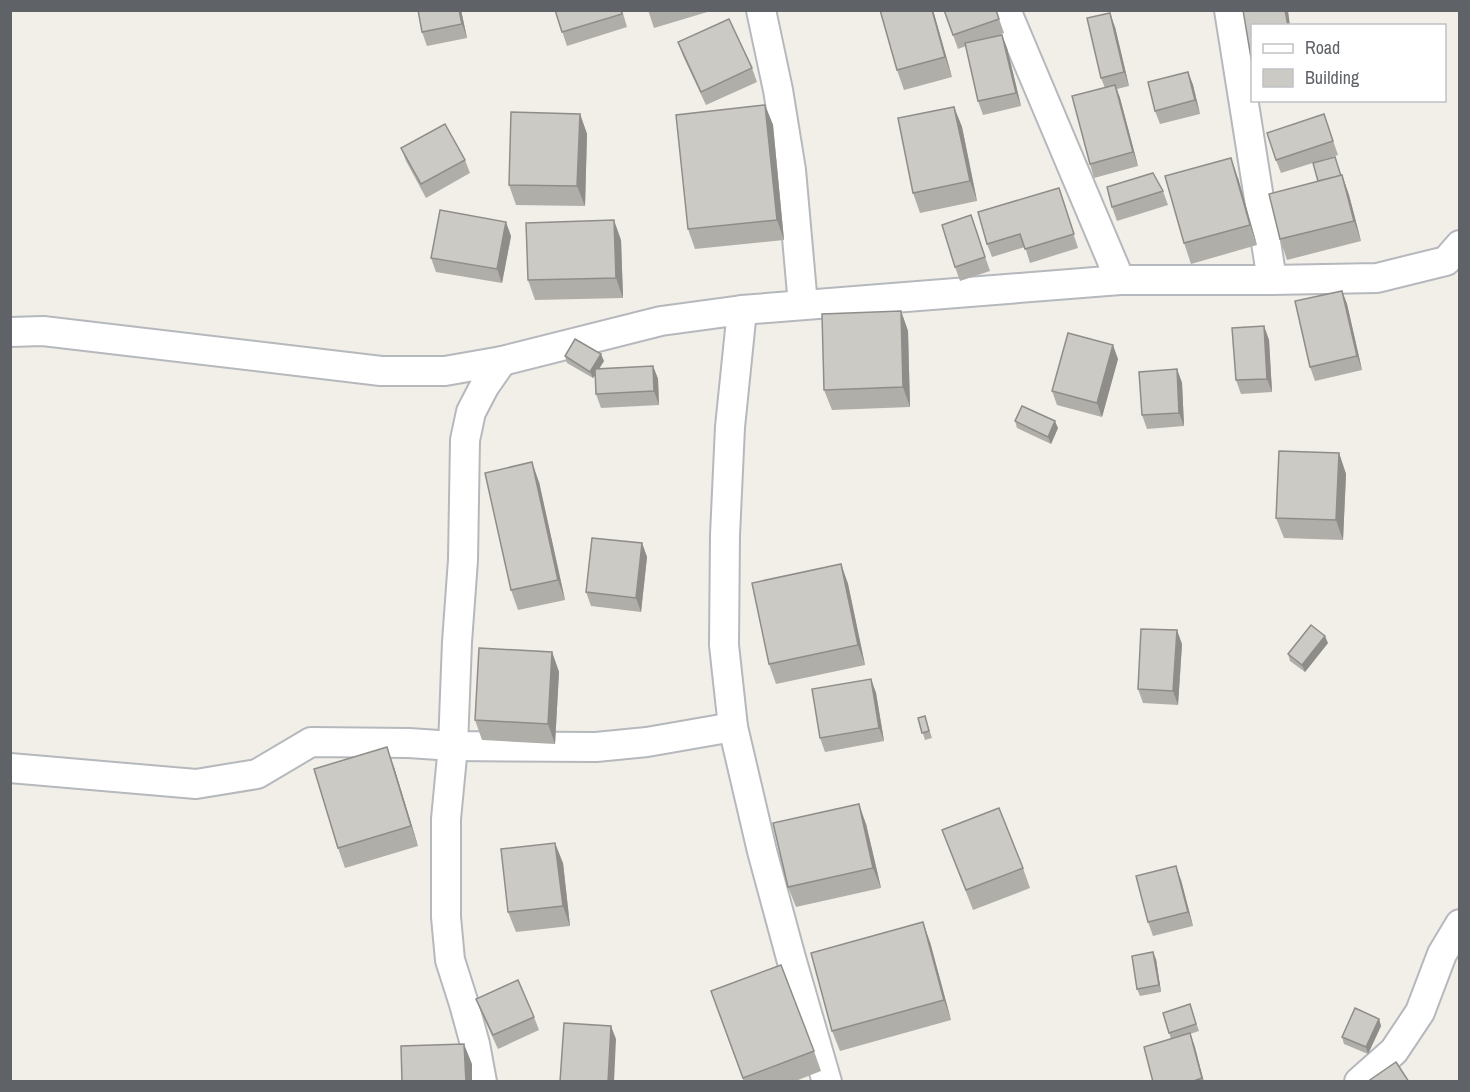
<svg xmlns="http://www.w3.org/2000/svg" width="1470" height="1092" font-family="'Archivo Narrow',sans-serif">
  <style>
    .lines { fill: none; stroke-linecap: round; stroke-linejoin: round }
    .minor-casing { stroke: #b5b8bc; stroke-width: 32 }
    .minor { stroke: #fff; stroke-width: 28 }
    .wall { fill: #afaea9 }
    .shaded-wall { fill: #8f8d8a }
    .building { fill: #cccac5; stroke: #8f8d8a; stroke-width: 1.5 }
  </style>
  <rect width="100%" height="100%" fill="#f1efe8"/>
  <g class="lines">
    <g class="minor-casing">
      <g id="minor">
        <polyline points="761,10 778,90 791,170 803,305"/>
        <polyline points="1006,10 1120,280"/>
        <polyline points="1229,10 1272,280"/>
        <polyline points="742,310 730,427 725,535 724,645 733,727 762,851 791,958 827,1082"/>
        <polyline points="10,332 43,331 381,371 445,371 502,361 661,321 742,310 1120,280 1272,280 1377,278 1446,261 1460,245"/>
        <polyline points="10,768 196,784 257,774 311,742 409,743 453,746 596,747 647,742 733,727"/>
        <polyline points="482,1082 475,1044 464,1004 450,960 446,917 446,819 453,746 457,642 463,560 465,440 471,412 484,387 502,361"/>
        <polyline points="1359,1082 1394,1051 1420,1012 1442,954 1460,924"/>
      </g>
    </g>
    <use href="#minor" class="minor"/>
  </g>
  <g class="wall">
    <polygon points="461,10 467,38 427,46 422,32"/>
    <polygon points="555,10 622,10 627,27 567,46"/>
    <polygon points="648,10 714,10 654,28"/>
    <polygon points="880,10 933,10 952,77 904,90 897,70"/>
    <polygon points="944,10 996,10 1004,33 993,37 1002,35 1007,48 1021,106 983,115 978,101 966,46 958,49"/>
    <polygon points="1115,27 1129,86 1117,89 1120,98 1138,166 1094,178 1090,164 1105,88 1101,78"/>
    <polygon points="678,42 752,68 757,82 706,105 683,56"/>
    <polygon points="1188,72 1193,85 1200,114 1160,124 1155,111"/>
    <polygon points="765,105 773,125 784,240 695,249 688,229"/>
    <polygon points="954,107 962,127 977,201 920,213 913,193"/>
    <polygon points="580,114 587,134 585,206 516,205 509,185"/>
    <polygon points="1324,114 1338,155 1281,173 1276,160"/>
    <polygon points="401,148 465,160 470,173 426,198 406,161"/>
    <polygon points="1335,157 1341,176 1342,175 1349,195 1361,241 1287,260 1280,239 1318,181"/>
    <polygon points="1238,178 1257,245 1191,264 1184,243"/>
    <polygon points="1059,188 1078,248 1030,263 1025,247 992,257 987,244"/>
    <polygon points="1163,191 1168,205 1117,221 1112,207"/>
    <polygon points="971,215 990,271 960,281 955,267"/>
    <polygon points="511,236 502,283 436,272 431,258"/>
    <polygon points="621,240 623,298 535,300 528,280"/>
    <polygon points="1342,291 1347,304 1362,370 1315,381 1310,367"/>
    <polygon points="901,311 908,331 910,407 832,410 824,390"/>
    <polygon points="1264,326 1269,340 1272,392 1241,394 1236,380"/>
    <polygon points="565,356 604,361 599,369 653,366 658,379 659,405 601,408 596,394 595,376 593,378 567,363"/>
    <polygon points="1118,359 1102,417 1057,405 1052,391"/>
    <polygon points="1177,369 1182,383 1184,426 1147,429 1142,415"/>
    <polygon points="1015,421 1058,428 1051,444 1017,428"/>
    <polygon points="1339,453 1346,474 1343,540 1284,538 1276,518"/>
    <polygon points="539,482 565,600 518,610 511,590"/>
    <polygon points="642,543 647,557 641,612 591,606 586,592"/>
    <polygon points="841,564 848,584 865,665 776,684 769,664"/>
    <polygon points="1328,643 1305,672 1290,661 1288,654"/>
    <polygon points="1182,644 1178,705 1143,703 1138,689"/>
    <polygon points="552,652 559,672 555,744 482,740 475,720"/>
    <polygon points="871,679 876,693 884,741 825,752 820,738"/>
    <polygon points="925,716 932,738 925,740 918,718"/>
    <polygon points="394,767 418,846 345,868 338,848"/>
    <polygon points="866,824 881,888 796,907 788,887"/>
    <polygon points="942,830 1023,868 1030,888 973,910"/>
    <polygon points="563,863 570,926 516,932 508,912"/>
    <polygon points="1181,880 1193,926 1153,936 1148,922"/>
    <polygon points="930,942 951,1020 840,1051 832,1031"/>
    <polygon points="1156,959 1161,992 1140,996 1137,989"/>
    <polygon points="711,991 814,1051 821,1071 793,1082 744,1082"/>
    <polygon points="476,999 534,1017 539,1030 498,1049 481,1012"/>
    <polygon points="1190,1004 1199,1031 1190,1034 1204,1082 1153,1082 1171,1039 1163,1013"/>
    <polygon points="1379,1019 1381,1026 1368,1054 1344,1044 1342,1037"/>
  </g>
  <g class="shaded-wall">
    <polygon points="459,10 461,10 467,38 462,24"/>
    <polygon points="932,10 933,10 952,77 945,57"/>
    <polygon points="1285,10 1288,10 1290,26 1288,26"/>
    <polygon points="1110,13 1115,27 1129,86 1124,72"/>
    <polygon points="1002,35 1007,48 1021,106 1016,93"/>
    <polygon points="1188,72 1193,85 1200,114 1195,100"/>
    <polygon points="1115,85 1120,98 1138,166 1133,152"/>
    <polygon points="765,105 773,125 784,240 777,220"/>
    <polygon points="954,107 962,127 977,201 970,181"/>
    <polygon points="580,114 587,134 585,206 577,186"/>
    <polygon points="1231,158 1238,178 1257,245 1250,225"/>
    <polygon points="1342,175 1349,195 1361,241 1354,221"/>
    <polygon points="614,220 621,240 623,298 616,278"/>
    <polygon points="506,222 511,236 502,283 497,269"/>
    <polygon points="1342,291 1347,304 1362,370 1357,356"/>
    <polygon points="901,311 908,331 910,407 903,387"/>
    <polygon points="1264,326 1269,340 1272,392 1267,379"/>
    <polygon points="1113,345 1118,359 1102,417 1097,403"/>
    <polygon points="601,354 604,361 593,378 590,372"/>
    <polygon points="653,366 658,379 659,405 654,391"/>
    <polygon points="1177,369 1182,383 1184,426 1179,413"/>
    <polygon points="1055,421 1058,428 1051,444 1048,437"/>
    <polygon points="1339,453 1346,474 1343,540 1336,520"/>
    <polygon points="532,462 539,482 565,600 558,580"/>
    <polygon points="642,543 647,557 641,612 636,598"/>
    <polygon points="841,564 848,584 865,665 858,645"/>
    <polygon points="1177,630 1182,644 1178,705 1173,691"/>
    <polygon points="1325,636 1328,643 1305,672 1302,665"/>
    <polygon points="552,652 559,672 555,744 548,724"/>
    <polygon points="871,679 876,693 884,741 879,728"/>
    <polygon points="387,747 394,767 418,846 411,826"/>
    <polygon points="859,804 866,824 881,888 873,868"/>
    <polygon points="555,843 563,863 570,926 563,906"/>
    <polygon points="1176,866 1181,880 1193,926 1188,912"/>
    <polygon points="923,922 930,942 951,1020 944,1000"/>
    <polygon points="1153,952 1156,959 1161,992 1159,985"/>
    <polygon points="1379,1019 1381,1026 1368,1054 1366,1047"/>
    <polygon points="611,1026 616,1039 614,1082 608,1082"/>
    <polygon points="1190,1033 1195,1047 1204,1082 1202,1078"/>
    <polygon points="464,1044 472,1064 472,1082 466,1082"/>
  </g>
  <g class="building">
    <polygon points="418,10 459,10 462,24 422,32"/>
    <polygon points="555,10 621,10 622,14 562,32"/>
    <polygon points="880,10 932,10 945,57 897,70"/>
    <polygon points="944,10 996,10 999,19 953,35"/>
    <polygon points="1243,10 1285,10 1288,26 1252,26 1252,64"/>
    <polygon points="1110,13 1124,72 1101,78 1087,18"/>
    <polygon points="729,19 752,68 701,92 678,42"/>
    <polygon points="1002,35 1016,93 978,101 965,43"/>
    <polygon points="1188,72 1195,100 1155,111 1148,82"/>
    <polygon points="1115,85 1133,152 1090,164 1072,96"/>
    <polygon points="765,105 777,220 688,229 676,115"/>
    <polygon points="954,107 970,181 913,193 898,118"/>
    <polygon points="511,112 580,114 577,186 509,185"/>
    <polygon points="1324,114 1333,141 1276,160 1267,133"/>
    <polygon points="445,124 465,160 421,184 401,148"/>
    <polygon points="1335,157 1341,176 1318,181 1313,163"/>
    <polygon points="1231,158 1250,225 1184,243 1165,176"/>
    <polygon points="1153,173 1163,191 1112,207 1107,187"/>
    <polygon points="1342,175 1354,221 1280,239 1269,194"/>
    <polygon points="1059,188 1074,234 1025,249 1020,234 987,244 978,212"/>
    <polygon points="440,210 506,222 497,269 431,258"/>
    <polygon points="971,215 985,257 955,267 942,225"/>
    <polygon points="614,220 616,278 528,280 526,223"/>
    <polygon points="1342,291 1357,356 1310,367 1295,301"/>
    <polygon points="901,311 903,387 824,390 822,314"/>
    <polygon points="1264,326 1267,379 1236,380 1232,328"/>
    <polygon points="1068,333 1113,345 1097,403 1052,391"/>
    <polygon points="575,339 601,354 590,372 565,356"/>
    <polygon points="653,366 654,391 596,394 595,369"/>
    <polygon points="1177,369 1179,413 1142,415 1139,372"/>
    <polygon points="1022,406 1055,421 1048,437 1015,421"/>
    <polygon points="1279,451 1339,453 1336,520 1276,518"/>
    <polygon points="532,462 558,580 511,590 485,473"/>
    <polygon points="592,538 642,543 636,598 586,592"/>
    <polygon points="841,564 858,645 769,664 752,583"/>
    <polygon points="1311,625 1325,636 1302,665 1288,654"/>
    <polygon points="1141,629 1177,630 1173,691 1138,689"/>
    <polygon points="479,648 552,652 548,724 475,720"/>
    <polygon points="871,679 879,728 820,738 812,689"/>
    <polygon points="925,716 929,731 922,733 918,718"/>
    <polygon points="387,747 411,826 338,848 314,769"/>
    <polygon points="859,804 873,868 788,887 773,823"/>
    <polygon points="999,808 1023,868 966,890 942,830"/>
    <polygon points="555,843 563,906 508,912 501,849"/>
    <polygon points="1176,866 1188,912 1148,922 1136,876"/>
    <polygon points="923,922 944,1000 832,1031 811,953"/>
    <polygon points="1153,952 1159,985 1137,989 1132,956"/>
    <polygon points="781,965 814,1051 743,1078 711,991"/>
    <polygon points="518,980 534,1017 493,1035 476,999"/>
    <polygon points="1190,1004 1196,1024 1169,1033 1163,1013"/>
    <polygon points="1355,1008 1379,1019 1366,1047 1342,1037"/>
    <polygon points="564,1023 611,1026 608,1082 560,1082"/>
    <polygon points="1190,1033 1202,1078 1191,1082 1153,1082 1144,1047"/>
    <polygon points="464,1044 466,1082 402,1082 401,1046"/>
    <polygon points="1396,1062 1409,1082 1367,1082"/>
  </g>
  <rect width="1470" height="1092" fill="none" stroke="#5f6368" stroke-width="24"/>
  <rect x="1251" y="24" width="195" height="78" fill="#ffffff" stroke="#bfc1c3" stroke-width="1.5"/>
  <rect x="1263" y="44" width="30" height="9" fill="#ffffff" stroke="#bfc1c3" stroke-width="1.5"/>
  <text x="1305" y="54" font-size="18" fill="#5f6368">Road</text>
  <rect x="1263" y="69" width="30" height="18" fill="#cccac5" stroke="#bfc1c3" stroke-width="1.5"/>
  <text x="1305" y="84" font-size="18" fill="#5f6368">Building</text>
</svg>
